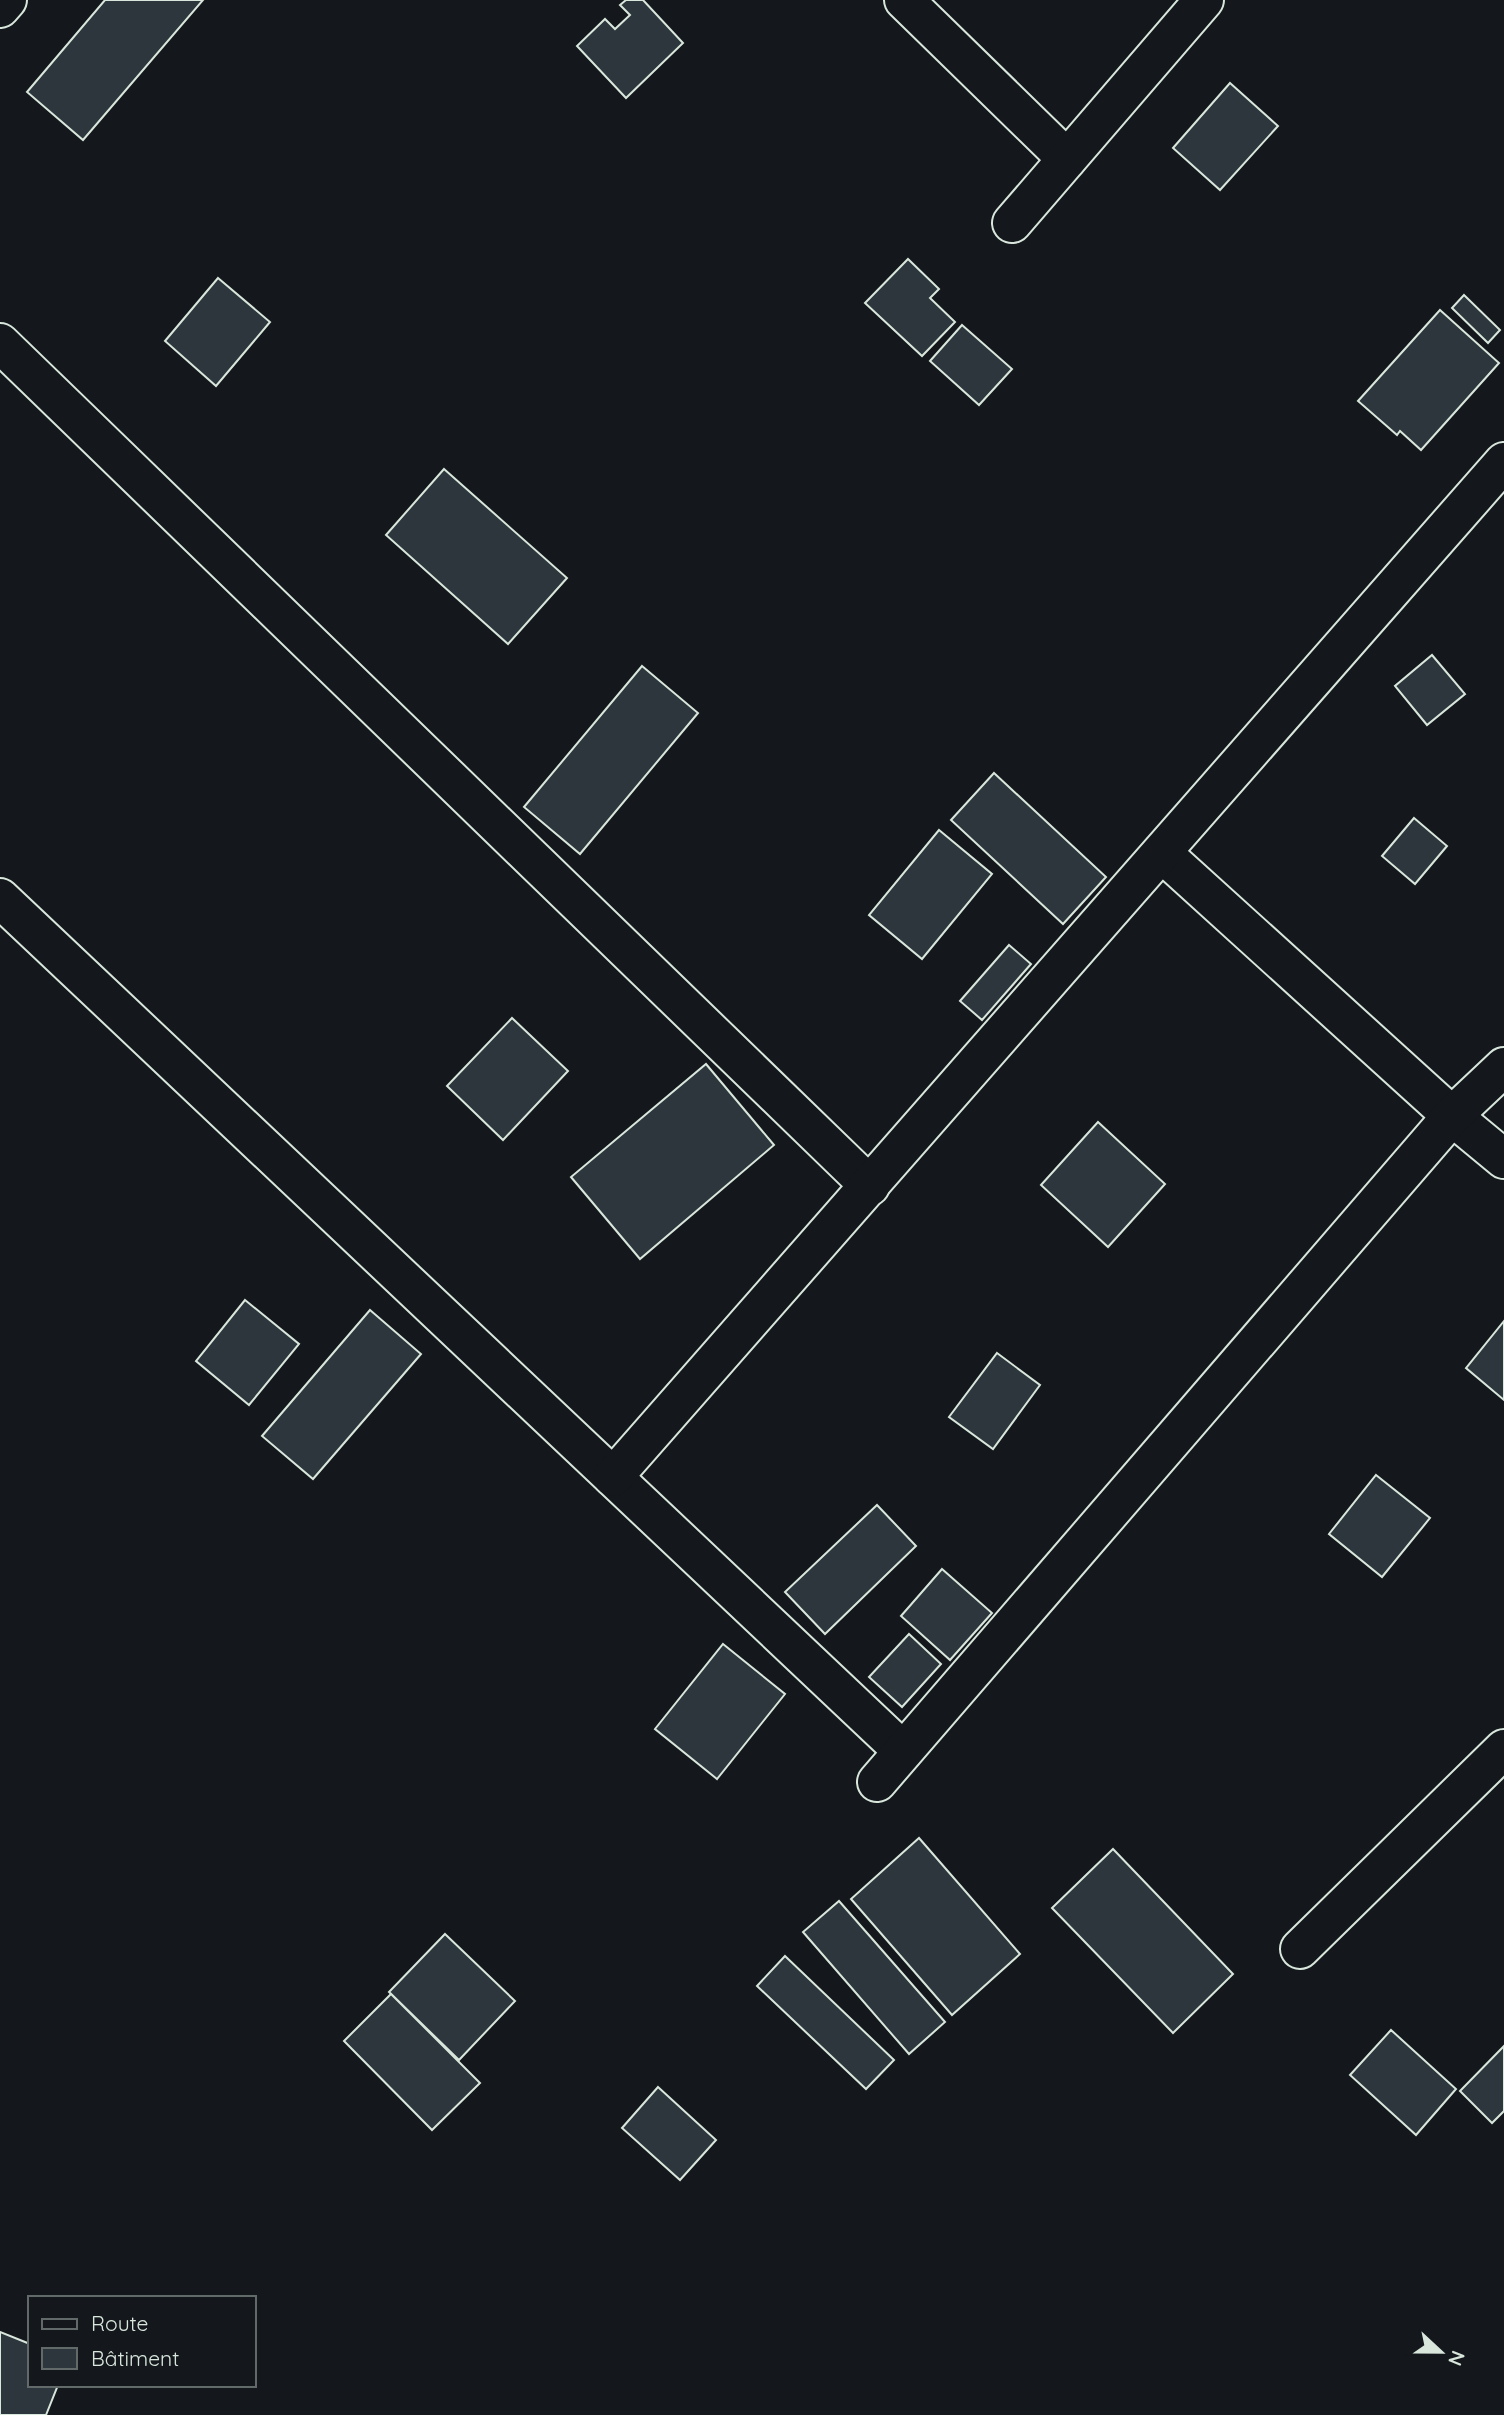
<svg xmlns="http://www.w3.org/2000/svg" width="1504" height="2415" font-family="Quicksand,sans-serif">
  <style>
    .building { fill: #2c363c; stroke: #d8e6dc; stroke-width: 2 }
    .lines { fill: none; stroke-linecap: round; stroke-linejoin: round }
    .minor-casing { stroke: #d8e6dc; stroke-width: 42 }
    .minor { stroke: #14181c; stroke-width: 38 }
  </style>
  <rect width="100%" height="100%" fill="#14181c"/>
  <g class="building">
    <polygon points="105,0 203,0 83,140 27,92"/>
    <polygon points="626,0 643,0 683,43 626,98 577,46 605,19 615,29 630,15 620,5"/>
    <polygon points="1230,83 1278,126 1220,190 1173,148"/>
    <polygon points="908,259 939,289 930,298 955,322 922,356 865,303"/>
    <polygon points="218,278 270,322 216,386 165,341"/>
    <polygon points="1464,295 1500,330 1488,343 1452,308"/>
    <polygon points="1440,310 1499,363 1421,450 1400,431 1397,435 1358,401"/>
    <polygon points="962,325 1012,369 979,405 930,361"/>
    <polygon points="444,469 567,578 508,644 386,535"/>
    <polygon points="1432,655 1465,694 1427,725 1395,686"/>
    <polygon points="642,666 698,713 580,854 524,807"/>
    <polygon points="994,773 1106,877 1063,924 951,820"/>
    <polygon points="1414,818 1447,846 1415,884 1382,856"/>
    <polygon points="939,830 992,874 922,959 869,915"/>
    <polygon points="1009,945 1031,964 982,1020 960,1001"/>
    <polygon points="512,1018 568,1071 503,1140 447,1086"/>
    <polygon points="706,1064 774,1145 640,1259 571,1177"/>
    <polygon points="1098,1122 1165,1184 1108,1247 1041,1185"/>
    <polygon points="245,1300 299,1344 249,1405 196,1361"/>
    <polygon points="370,1310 421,1354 313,1479 262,1436"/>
    <polygon points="1504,1321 1504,1400 1466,1368"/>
    <polygon points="997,1353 1040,1385 993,1449 949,1417"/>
    <polygon points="1376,1475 1430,1518 1382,1577 1329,1534"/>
    <polygon points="877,1505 916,1546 825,1634 785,1592"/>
    <polygon points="942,1569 992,1613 950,1660 901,1616"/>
    <polygon points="909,1634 941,1664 902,1707 869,1677"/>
    <polygon points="723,1644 785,1694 717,1779 655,1729"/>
    <polygon points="919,1838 1020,1954 952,2015 851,1899"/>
    <polygon points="1113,1849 1233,1974 1173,2033 1052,1908"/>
    <polygon points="839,1901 945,2022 909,2054 803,1932"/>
    <polygon points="445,1934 515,2001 459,2060 389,1992"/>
    <polygon points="785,1956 894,2060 866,2089 757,1986"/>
    <polygon points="391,1994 480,2083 432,2130 344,2041"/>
    <polygon points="1391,2030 1456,2089 1416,2135 1350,2075"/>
    <polygon points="1504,2046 1504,2111 1492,2123 1460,2091"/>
    <polygon points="658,2087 716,2140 680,2180 622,2128"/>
    <polygon points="0,2332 30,2344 30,2385 58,2385 46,2415 0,2415"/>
  </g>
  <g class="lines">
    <g class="minor-casing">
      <g id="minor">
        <polyline points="904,0 1067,159"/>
        <polyline points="0,8 7,0"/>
        <polyline points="1012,223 1204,0"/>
        <polyline points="0,343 870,1186"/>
        <polyline points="1162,853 1452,1116 1504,1159"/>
        <polyline points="0,898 903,1751"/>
        <polyline points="613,1477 1504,462"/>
        <polyline points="877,1782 1452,1116 1504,1067"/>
        <polyline points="1300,1949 1504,1749"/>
      </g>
    </g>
    <use href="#minor" class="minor"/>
  </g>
  <rect x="28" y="2296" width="228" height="91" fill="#14181c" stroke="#626a69" stroke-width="2"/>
  <rect x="42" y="2319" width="35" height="10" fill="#14181c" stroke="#626a69" stroke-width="2"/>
  <text x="91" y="2331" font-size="21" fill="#d8e6dc">Route</text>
  <rect x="42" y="2348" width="35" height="21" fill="#2c363c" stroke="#626a69" stroke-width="2"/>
  <text x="91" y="2366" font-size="21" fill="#d8e6dc">Bâtiment</text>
  <g transform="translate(1441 2352) rotate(112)" stroke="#14181c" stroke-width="5" paint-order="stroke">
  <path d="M0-5L12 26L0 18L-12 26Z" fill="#d8e6dc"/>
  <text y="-10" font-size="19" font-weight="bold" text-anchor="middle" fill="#d8e6dc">N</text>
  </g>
</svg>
